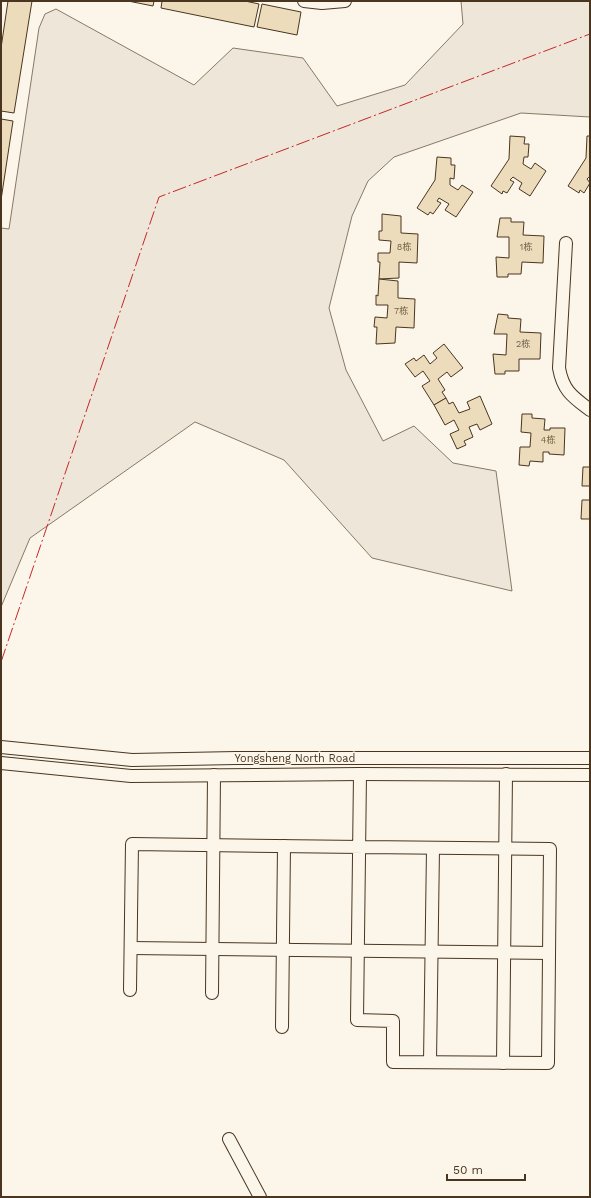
<svg xmlns="http://www.w3.org/2000/svg" width="591" height="1198" font-family="'Work Sans','Noto Sans SC',sans-serif">
  <style>
    .green { fill: #ede6d9; stroke: #887966 }
    .building { fill: #ecdcbc; stroke: #4a3520 }
    .lines { fill: none; stroke-linecap: round; stroke-linejoin: round }
    .minor-casing { stroke: #4a3520; stroke-width: 14 }
    .minor { stroke: #fbf6e9; stroke-width: 12 }
    .power { stroke: #c62828; stroke-width: 1; stroke-dasharray: 14 3 2 3; stroke-linecap: butt }
    .labels { text-anchor: middle; stroke-width: 3; stroke-linejoin: round; paint-order: stroke }
    .number-label { font-size: 9px; fill: #725f47 }
    .street-label { font-size: 11px; fill: #4a3520; stroke: #fbf6e9 }
  </style>
  <rect width="100%" height="100%" fill="#fbf6e9"/>
  <polygon class="green" points="461,1 590,1 590,117 521,113 394,157 368,181 352,216 329,308 346,370 383,441 414,426 453,463 496,471 512,591 372,558 284,460 195,422 30,538 1,607 1,228 9,229 39,28 45,14 56,9 194,85 233,48 303,58 337,106 405,85 463,24"/>
  <g class="building">
    <polygon points="8,1 32,1 14,113 1,111 1,48"/>
    <polygon points="128,1 154,1 153,6"/>
    <polygon points="162,1 245,1 259,4 254,27 161,8"/>
    <polygon points="262,4 301,12 297,35 257,27"/>
    <polygon points="1,119 13,121 1,200"/>
    <polygon points="510,136 525,137 524,144 529,144 528,157 524,157 523,164 531,169 535,163 546,171 530,196 519,189 522,183 513,177 510,180 514,182 507,193 503,191 502,194 491,186 509,159"/>
    <polygon points="587,136 590,136 590,176 587,179 590,183 584,193 580,190 579,193 568,186 586,158"/>
    <polygon points="437,157 451,158 451,165 455,165 454,179 450,178 450,185 458,190 462,185 473,192 456,217 445,210 449,204 439,198 437,201 441,203 433,214 430,212 428,215 417,208 435,180"/>
    <polygon points="382,214 401,216 401,233 418,234 417,263 399,262 399,278 379,279 380,262 378,262 378,253 390,253 391,241 379,240 379,231 382,231"/>
    <polygon points="500,218 511,218 511,222 524,222 523,235 544,236 543,263 522,262 521,274 508,274 508,277 497,277 496,257 509,258 509,237 497,237"/>
    <polygon points="379,279 398,281 398,298 415,299 414,328 396,327 395,343 376,344 377,327 374,327 375,317 387,318 388,305 376,305 376,295 378,296"/>
    <polygon points="498,314 508,315 508,318 521,319 520,332 541,333 540,359 519,359 519,371 505,371 505,374 495,374 493,354 506,355 507,334 494,334"/>
    <polygon points="444,344 463,368 451,377 447,372 438,379 445,390 442,392 446,398 434,405 422,386 430,381 423,371 415,377 405,364 414,358 416,361 424,355 430,364 437,358 433,353"/>
    <polygon points="480,396 492,424 480,430 477,424 469,427 473,437 464,441 466,445 457,449 450,434 459,430 454,420 445,425 434,405 446,398 449,404 453,402 459,413 470,409 467,402"/>
    <polygon points="522,414 532,414 532,418 545,419 544,430 550,430 550,428 565,428 564,455 549,454 549,452 543,452 543,462 530,461 529,466 519,465 520,447 530,447 531,433 521,432"/>
    <polygon points="583,467 590,467 590,486 582,486"/>
    <polygon points="582,500 590,500 590,519 581,519"/>
  </g>
  <g class="lines">
    <g class="minor-casing">
      <g id="minor">
        <polyline points="304,1 322,3 345,1"/>
        <path d="M566 243 559 368C563 391 573 397 590 410"/>
        <polyline points="1,747 132,760 236,758 590,758"/>
        <polyline points="1,763 131,776 360,774 590,775"/>
        <polyline points="131,948 549,953"/>
        <path d="M130 990 132 844C271 846 411 848 550 849L548 1063 393 1062V1021L357 1020C358 938 359 856 360 774"/>
        <polyline points="212,993 214,775"/>
        <polyline points="282,1027 284,846"/>
        <polyline points="430,1062 433,848"/>
        <polyline points="503,1063 506,774"/>
        <polyline points="229,1139 260,1197"/>
      </g>
    </g>
    <use href="#minor" class="minor"/>
    <polyline class="power" points="1,662 159,197 590,34"/>
  </g>
  <g class="labels">
    <g class="number-label">
      <text x="404" y="250">8栋</text>
      <text x="526" y="250">1栋</text>
      <text x="401" y="314">7栋</text>
      <text x="523" y="347">2栋</text>
      <text x="548" y="443">4栋</text>
    </g>
    <g class="street-label">
      <text x="295" y="762">Yongsheng North Road</text>
    </g>
  </g>
  <rect width="591" height="1198" fill="none" stroke="#4a3520" stroke-width="4"/>
  <path d="M447 1174v6h78v-6" fill="none" stroke="#4a3520" stroke-width="2"/>
  <text x="453" y="1174" font-size="12" fill="#4a3520" stroke="#fbf6e9" stroke-width="3" paint-order="stroke">50 m</text>
</svg>
